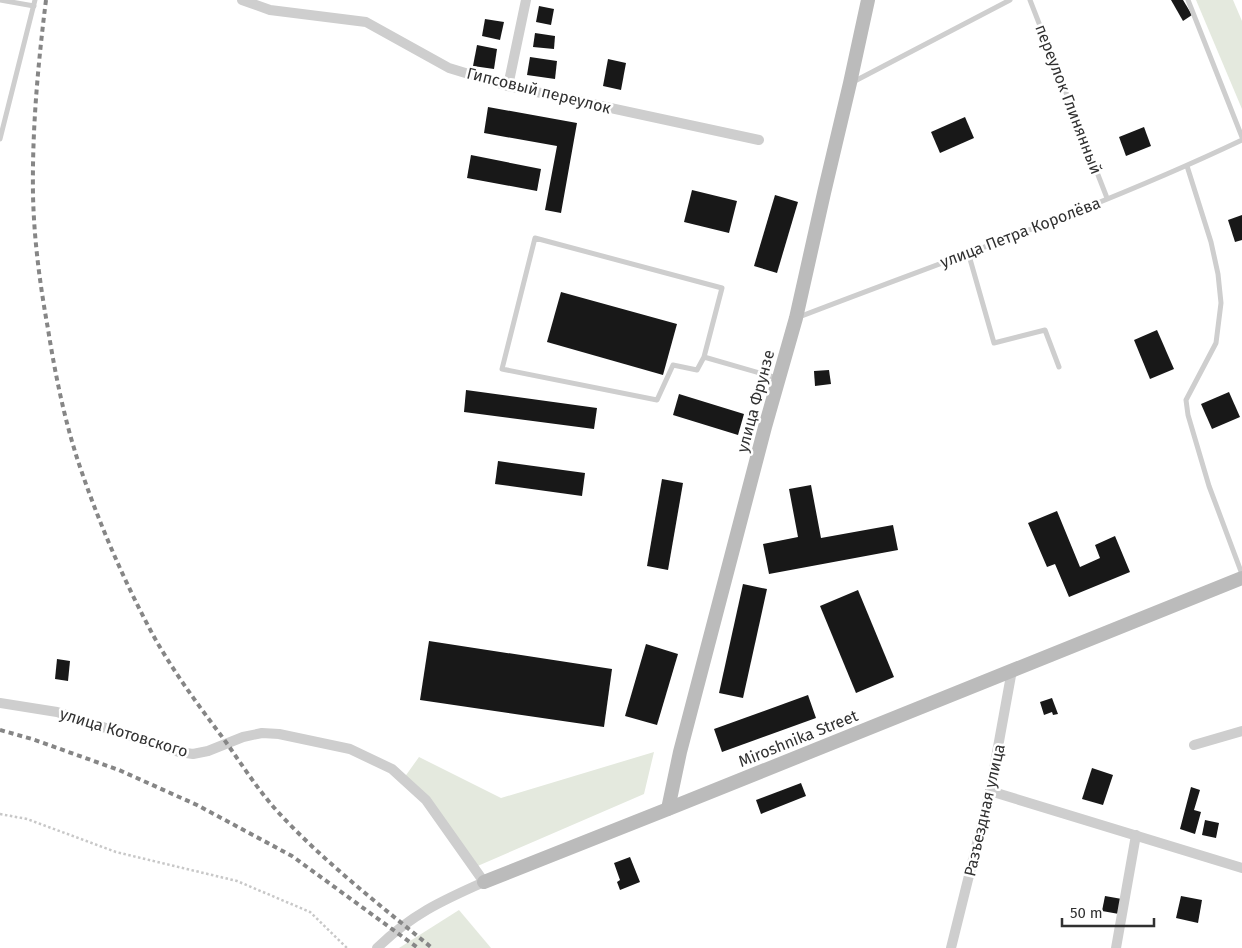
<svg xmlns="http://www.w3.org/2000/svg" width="1242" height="948" font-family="'Fira Sans',sans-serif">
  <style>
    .green { fill: #e4e9de }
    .building { fill: #181818 }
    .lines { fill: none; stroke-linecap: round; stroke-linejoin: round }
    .path { stroke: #c8c8c8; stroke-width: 2.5; stroke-dasharray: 2.5 2.5; stroke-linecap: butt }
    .lane { stroke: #cecece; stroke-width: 5 }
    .street { stroke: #cecece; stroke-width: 10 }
    .secondary { stroke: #bbb; stroke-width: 14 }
    .rail { stroke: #868686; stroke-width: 4; stroke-dasharray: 5 4; stroke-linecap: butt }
    .labels { text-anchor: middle; stroke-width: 5; stroke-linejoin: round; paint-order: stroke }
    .street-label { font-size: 16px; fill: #313131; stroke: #fff }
  </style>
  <rect width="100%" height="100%" fill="#fff"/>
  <g class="green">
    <polygon points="1196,0 1233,0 1242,21 1242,109"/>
    <polygon points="654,752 644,794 473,868 404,778 419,757 501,798"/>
    <polygon points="459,910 491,948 399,948"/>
  </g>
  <g class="building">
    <polygon points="1171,0 1183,0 1192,15 1183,21"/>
    <polygon points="539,6 554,9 551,25 536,22"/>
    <polygon points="485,19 504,22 500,40 482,36"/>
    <polygon points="535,33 555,36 554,49 533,47"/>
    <polygon points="477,45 497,49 494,69 473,66"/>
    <polygon points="530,57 557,61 555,79 527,75"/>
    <polygon points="608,59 626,63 621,90 603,86"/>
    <polygon points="488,107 577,123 561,213 545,210 557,146 484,133"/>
    <polygon points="965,117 974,138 940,153 931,132"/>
    <polygon points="1144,127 1151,146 1126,156 1119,137"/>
    <polygon points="471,155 541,169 537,191 467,178"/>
    <polygon points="692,190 737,201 729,233 684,222"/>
    <polygon points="775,195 798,202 777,273 754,266"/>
    <polygon points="1242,215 1242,240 1235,242 1228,220"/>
    <polygon points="561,292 677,324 663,375 547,342"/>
    <polygon points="1157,330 1174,369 1150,379 1134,340"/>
    <polygon points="829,370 831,384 815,386 814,371"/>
    <polygon points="466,390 597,408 594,429 464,412"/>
    <polygon points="1229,392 1240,417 1212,429 1201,404"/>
    <polygon points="679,394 744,414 738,435 673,415"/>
    <polygon points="498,461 585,473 582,496 495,484"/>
    <polygon points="662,479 683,483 668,570 647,566"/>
    <polygon points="811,485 821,538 893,525 898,550 769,574 763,544 798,537 789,489"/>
    <polygon points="1057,511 1080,567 1100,558 1095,545 1115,536 1130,572 1069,597 1055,564 1047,567 1028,523"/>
    <polygon points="743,584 767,589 743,698 719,693"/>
    <polygon points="858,590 894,677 856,693 820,606"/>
    <polygon points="429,641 612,669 604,727 420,700"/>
    <polygon points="646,644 678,654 657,725 625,716"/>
    <polygon points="57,659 70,661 68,681 55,679"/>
    <polygon points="808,695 816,718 722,752 714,729"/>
    <polygon points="1052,698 1058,714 1053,715 1052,712 1044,715 1040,702"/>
    <polygon points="1092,768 1113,775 1103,805 1082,799"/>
    <polygon points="801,783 806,796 761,814 756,800"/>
    <polygon points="1191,787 1200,790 1194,810 1201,812 1195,834 1180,829"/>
    <polygon points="1205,820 1219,823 1216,838 1202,835"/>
    <polygon points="630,857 640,882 620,890 617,882 620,880 614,863"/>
    <polygon points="1105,896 1122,899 1119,914 1102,911"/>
    <polygon points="1181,896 1202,900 1198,923 1176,918"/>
  </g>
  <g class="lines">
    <polyline class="path" points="0,814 27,819 116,852 237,881 310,912 347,948"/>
    <g class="lane">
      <polyline points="0,0 34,6"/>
      <polyline points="1030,0 1107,198"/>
      <polyline points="1188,0 1242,137"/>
      <polyline points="853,82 1010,0"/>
      <polyline points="0,139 35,0"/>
      <polyline points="1187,166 1211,242 1218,274 1221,303 1216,343 1186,400 1188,415 1209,486 1242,574"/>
      <polyline points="968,252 994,343 1045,330 1059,367"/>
      <path d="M799 317C947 260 1099 208 1242 140"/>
      <polyline points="704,357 697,370 673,365 657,400 502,369 535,238 722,288 704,357 777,378"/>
    </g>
    <g class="street">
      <polyline points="242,0 270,10 366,22 449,68 508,86 759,140"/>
      <polyline points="508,86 526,0"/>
      <path d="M0 703 57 712 179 752 193 754 208 751 243 737 262 733 279 734 350 749 392 769 426 800 484 882C441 901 411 915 377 948"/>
      <polyline points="1194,745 1242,731"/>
      <polyline points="990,791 1242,868"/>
      <polyline points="951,948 990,791 1012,670"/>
      <polyline points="1116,948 1136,835"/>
    </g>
    <g class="secondary">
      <polyline points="668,809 680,752 765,427 796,318 824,193 850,83 868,0"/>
      <polyline points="484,882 668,809 1242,578"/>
    </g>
    <g class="rail">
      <path d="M46 0C38 64 32 129 33 195 34 240 40 285 48 329 55 373 64 418 78 461 98 521 123 579 153 635 173 671 198 705 223 738 241 763 257 789 278 812 324 862 380 905 432 948"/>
      <polyline points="0,730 32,739 119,770 197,805 292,856 418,948"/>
    </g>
  </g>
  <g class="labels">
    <g class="street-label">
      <text transform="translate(539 90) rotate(14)" y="6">Гипсовый переулок</text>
      <text transform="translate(1069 99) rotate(69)" y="6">переулок Глинянный</text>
      <text transform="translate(1020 232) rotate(-21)" y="6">улица Петра Королёва</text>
      <text transform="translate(755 401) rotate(-75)" y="6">улица Фрунзе</text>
      <text transform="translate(124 732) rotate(17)" y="6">улица Котовского</text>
      <text transform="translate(798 738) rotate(-22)" y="6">Miroshnika Street</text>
      <text transform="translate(984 810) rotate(-77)" y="6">Разъездная улица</text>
    </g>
  </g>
  <path d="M1062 918v8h92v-8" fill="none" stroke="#313131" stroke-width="2.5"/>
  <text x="1070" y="918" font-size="15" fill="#313131" stroke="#ffffff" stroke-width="4" paint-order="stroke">50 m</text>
</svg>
